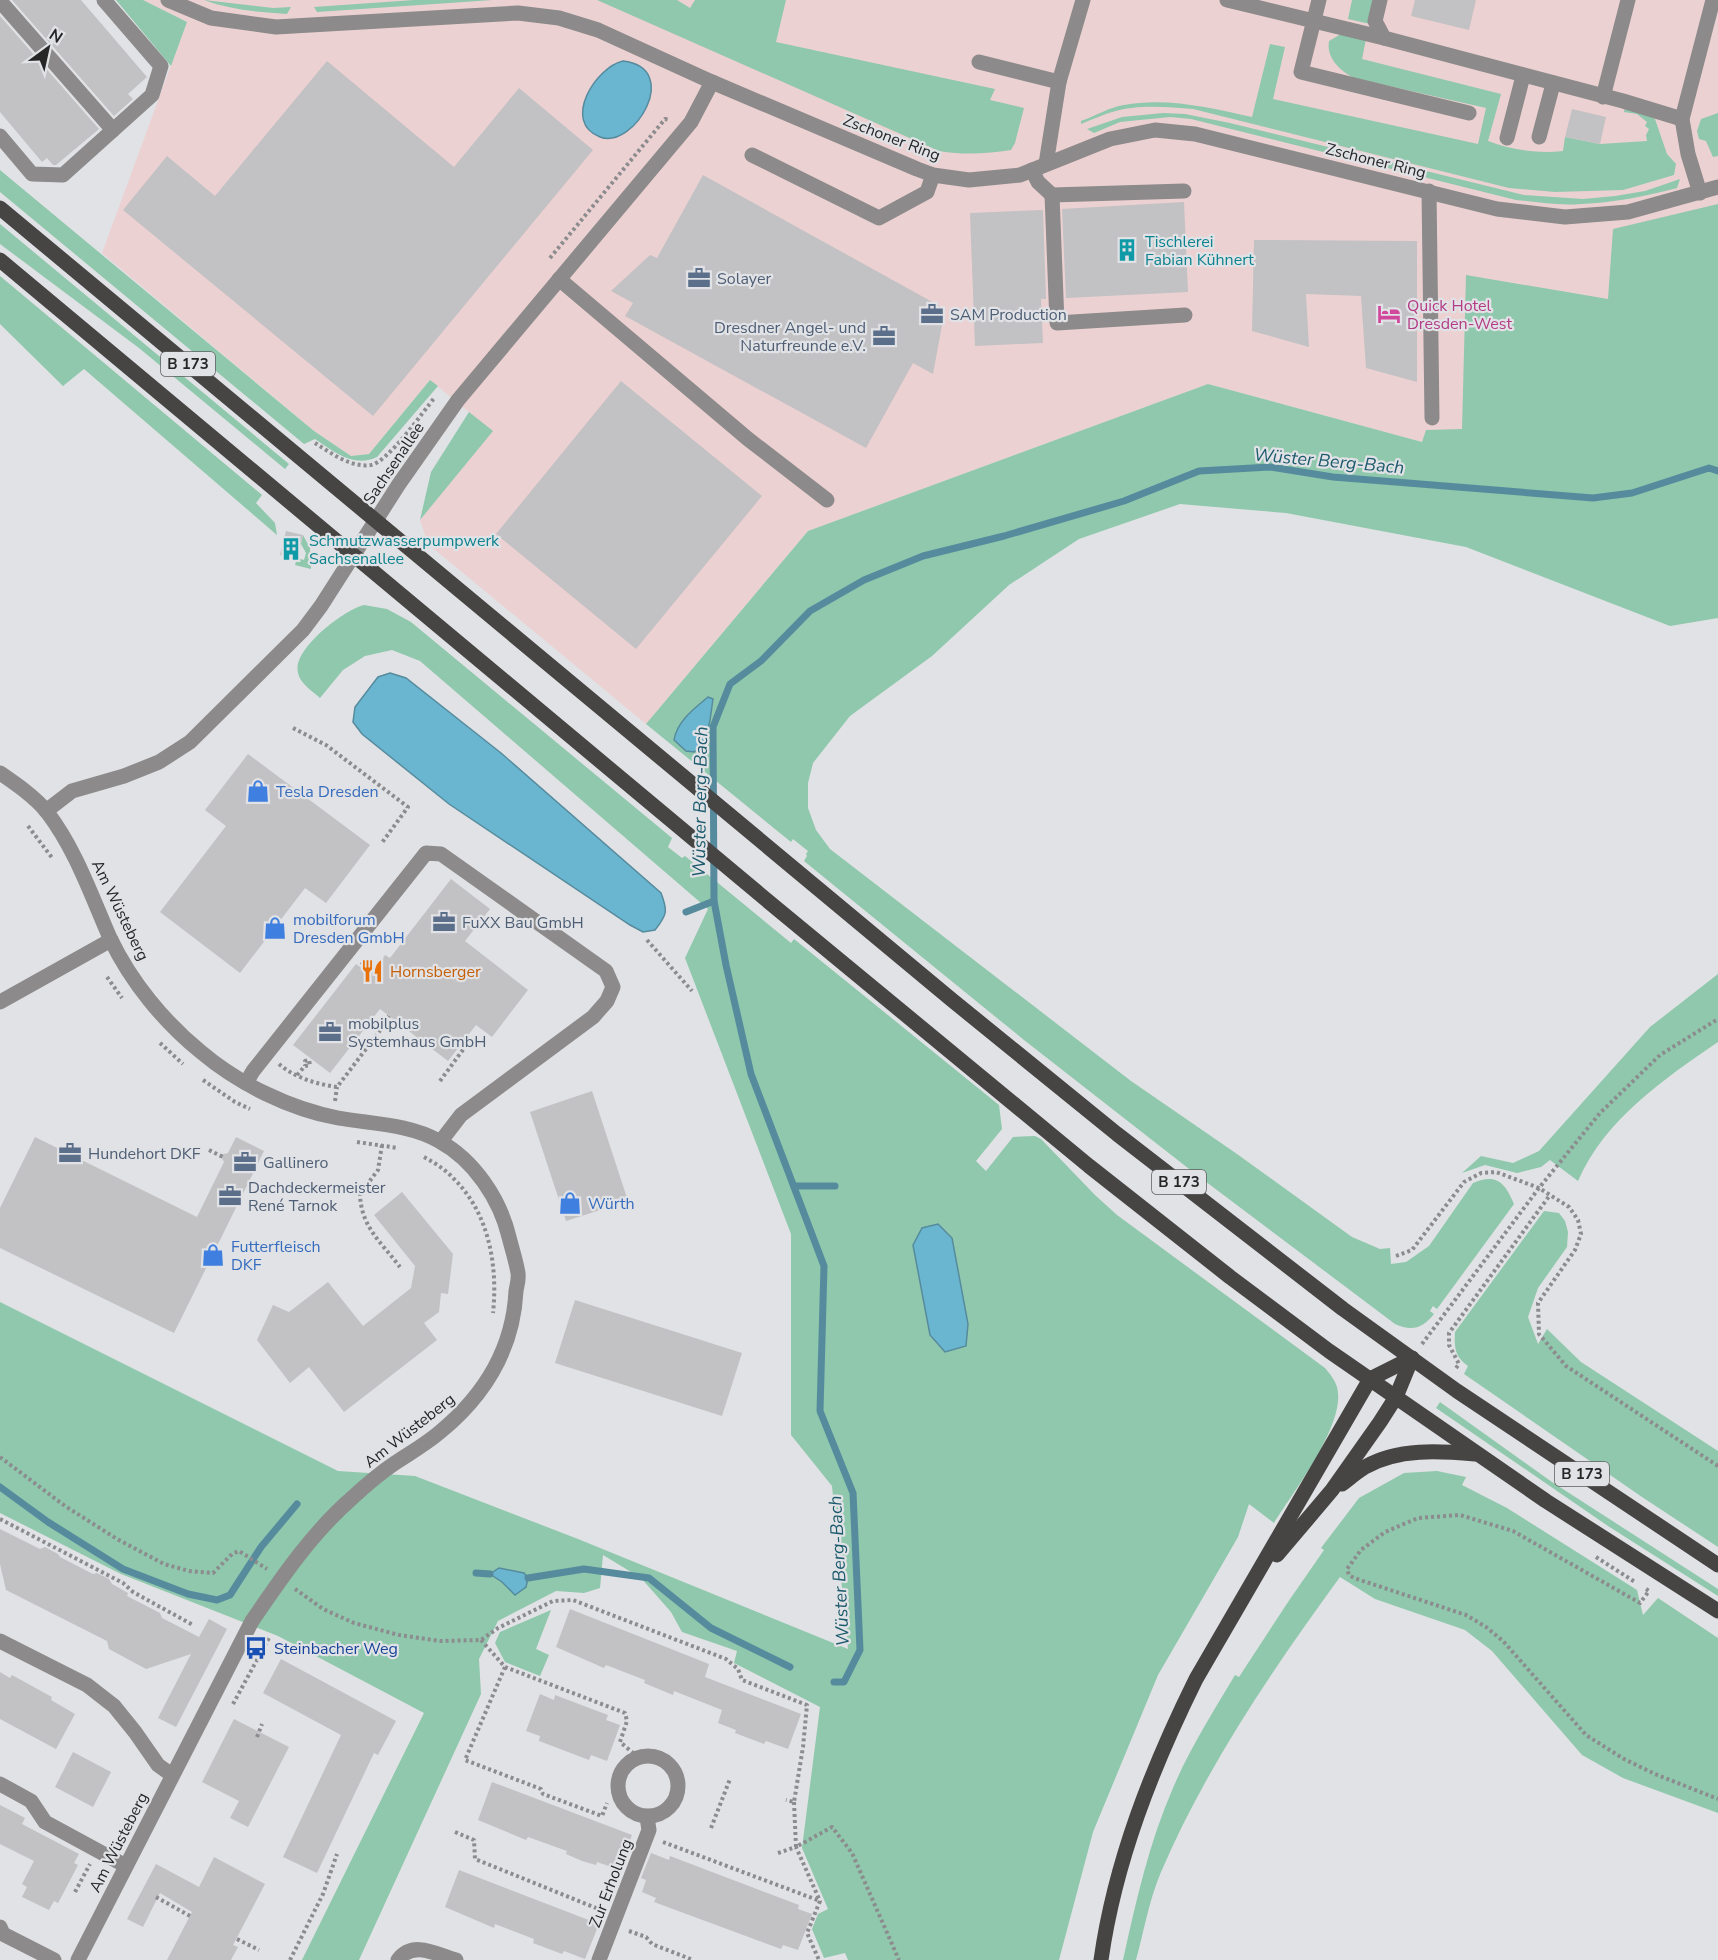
<svg xmlns="http://www.w3.org/2000/svg" width="1718" height="1960" font-family="'Nunito Sans',sans-serif">
  <style>
    .industrial { fill: #ecd1d2 }
    .green { fill: #8fc8ac }
    .water { fill: #6ab6d0; stroke: #568b9d; stroke-width: 1.5 }
    .lines { fill: none; stroke-linecap: round; stroke-linejoin: round }
    .stream { stroke: #568b9d; stroke-width: 7 }
    .building { fill: #c2c1c4 }
    .path { stroke: #8c8c8f; stroke-width: 4; stroke-dasharray: 3 3; stroke-linecap: butt }
    .minor { stroke: #8c8a8a; stroke-width: 15 }
    .major { stroke: #474444; stroke-width: 15 }
    .labels { text-anchor: middle; stroke-width: 4.5; stroke-linejoin: round; paint-order: stroke }
    .shield { fill: #e1e2e5; stroke: #5e5e60; stroke-width: 1.5 }
    .shield-label { font-size: 15px; font-weight: bold; fill: #262627 }
    .street-label { font-size: 16px; fill: #262627; stroke: #e1e2e5 }
    .culture-label { font-size: 16px; fill: #0d838f; stroke: #e1e2e5; text-anchor: start }
    .service-label { font-size: 16px; fill: #4e5e75; stroke: #e1e2e5; text-anchor: start }
    .hotel-label { font-size: 16px; fill: #b23c85; stroke: #e1e2e5; text-anchor: start }
    .shop-label { font-size: 16px; fill: #366cbe; stroke: #e1e2e5; text-anchor: start }
    .food-label { font-size: 16px; fill: #c56008; stroke: #e1e2e5; text-anchor: start }
    .transit-label { font-size: 16px; fill: #164399; stroke: #e1e2e5; text-anchor: start }
    .water-label { font-size: 18px; font-style: italic; fill: #1c5a6d; stroke: #e1e2e5 }
  </style>
  <rect width="100%" height="100%" fill="#e1e2e5"/>
  <polygon class="industrial" points="143,0 1718,0 1718,438 1429,444 1208,384 808,531 646,724 428,544 420,520 492,431 430,380 369,454 351,456 314,431 102,253 187,22"/>
  <g class="green">
    <polygon points="116,0 143,0 187,22 171,66"/>
    <path d="M204 0 273 8 291 7 287 14C259 12 231 10 204 0Z"/>
    <polygon points="414,0 493,0 317,12 314,7"/>
    <path d="M597 0H677L690 8 695 0H786L776 42 995 89 990 100 1024 108 1015 143 1011 150C986 154 964 155 939 151Z"/>
    <polygon points="1352,0 1376,0 1370,24 1348,19"/>
    <path d="M1341 34 1366 39 1362 59 1501 94 1488 141C1512 150 1538 154 1563 151L1565 137 1600 144 1647 141 1646 135 1649 129 1645 126 1647 122 1637 114 1624 112 1625 107 1640 110 1655 119 1667 154 1676 164 1674 175 1623 190 1555 192 1509 188 1193 109C1167 107 1138 104 1112 112 1102 115 1091 120 1081 124V121C1095 116 1110 107 1124 105 1167 97 1211 108 1252 117L1270 44 1285 47 1273 99 1478 144 1486 108 1354 78C1340 71 1326 58 1329 41Z"/>
    <path d="M1163 113 1185 114 1230 123 1524 195 1583 199 1615 196 1645 191 1680 179 1677 188C1646 196 1613 203 1581 204 1560 206 1537 202 1516 200L1191 119 1170 117 1120 122 1094 133 1087 129 1122 117Z"/>
    <polygon points="1718,113 1718,156 1713,157 1706,141 1699,139 1697,131 1701,119"/>
    <path d="M0 170 314 431 351 456 369 454 430 380 438 386 377 457C354 468 334 452 315 439L304 444 0 192Z"/>
    <path d="M1718 204V618L1670 626 1466 547 1286 513 1180 504 1079 539 1009 585 932 656 850 716 813 763 808 783V808L816 830 830 849 1131 1081 1237 1154 1352 1237 1380 1249 1390 1248 1391 1264 1406 1262 1429 1246 1473 1183C1497 1173 1505 1183 1514 1204L1437 1309 1433 1306 1430 1311 1434 1314C1423 1328 1412 1332 1395 1324L1193 1172 1024 1040 804 861 807 856 806 854 808 851 793 839 791 842 646 724 808 531 1208 384 1422 442 1426 430 1462 429 1466 275 1608 299 1613 229Z"/>
    <polygon points="0,224 289,464 285,469 139,348 0,244"/>
    <polygon points="0,276 262,495 256,503 275,523 277,535 84,369 63,386 0,324"/>
    <polygon points="469,412 493,431 420,520 431,472"/>
    <polygon points="303,535 310,548 311,569 295,565 297,558 304,560 306,553 301,544"/>
    <path d="M364 605 387 609 411 622 672 838 668 847 682 858 685 856 791 943 794 939 999 1105 1002 1129 976 1161 986 1171 1013 1137 1035 1136 1041 1139 1095 1195 1117 1215 1325 1368C1330 1374 1335 1380 1337 1387 1347 1423 1293 1492 1274 1523L1249 1504 1238 1537 1158 1675 1093 1832 1059 1960H848L845 1953 824 1958 812 1929 818 1914 828 1909 802 1848 820 1707 734 1663 737 1651 682 1632 671 1612 641 1578 603 1555 600 1588 584 1593 556 1591 498 1621 479 1659 481 1694 359 1960H302L424 1713 278 1636 121 1574 0 1513V1302L338 1471 415 1476 578 1539 848 1649 832 1486 791 1435V1234L685 958 708 909 420 661 392 650 365 656 343 670 320 698C312 691 300 683 298 673 292 649 344 610 364 605Z"/>
    <path d="M1718 974V1042C1664 1079 1605 1119 1578 1181L1550 1160 1541 1167 1517 1173 1485 1165 1462 1173 1481 1156 1513 1163 1539 1151 1650 1027Z"/>
    <path d="M1544 1211 1559 1213 1565 1221 1568 1232 1567 1247 1538 1288 1528 1317 1538 1344 1547 1329 1581 1362 1718 1451V1547L1642 1497 1464 1374 1468 1366C1455 1357 1454 1348 1455 1332Z"/>
    <polygon points="1440,1402 1552,1482 1718,1589 1718,1596 1608,1526 1436,1408"/>
    <path d="M1437 1471 1466 1477 1462 1485 1507 1508 1637 1590 1643 1615 1658 1598 1718 1638V1813L1623 1778 1582 1755 1492 1651 1465 1630 1375 1599 1340 1577C1273 1669 1206 1767 1161 1872 1149 1900 1144 1931 1136 1960H1123C1136 1901 1149 1843 1173 1788 1190 1748 1213 1712 1235 1675L1239 1677 1288 1602 1324 1550 1321 1548 1359 1498 1404 1473Z"/>
    <polygon points="551,1610 536,1649 549,1655 540,1676 505,1662 495,1643 500,1632"/>
  </g>
  <g class="water">
    <path d="M623 61C683 68 634 150 600 137 561 122 596 67 623 61Z"/>
    <path d="M390 673 406 678 501 753 661 893C668 911 667 915 655 930L643 932 630 925 449 804 362 734 353 722 355 707 378 677Z"/>
    <path d="M708 697 713 699C710 717 710 742 694 752L686 751 674 740C677 721 695 708 708 697Z"/>
    <polygon points="938,1224 952,1238 968,1324 966,1346 945,1352 930,1335 913,1245 922,1228"/>
    <polygon points="499,1568 524,1573 528,1578 526,1587 515,1595 502,1582 490,1574"/>
  </g>
  <g class="lines">
    <g class="stream">
      <polyline points="686,912 714,901"/>
      <polyline points="794,1186 835,1186"/>
      <polyline points="0,1487 48,1522 123,1569 188,1594 217,1600 230,1595 261,1547 297,1504"/>
      <polyline points="476,1573 490,1574"/>
      <polyline points="528,1578 584,1569 649,1578 711,1628 790,1667"/>
      <polyline points="834,1682 844,1682 860,1650 853,1493 820,1411 824,1266 751,1074 726,965 714,901 713,727 730,684 761,661 810,611 864,580 923,556 1004,536 1124,501 1199,471 1270,467 1333,477 1593,498 1632,493 1709,468 1718,471"/>
    </g>
  </g>
  <g class="building">
    <polygon points="12,0 81,0 147,77 128,94 133,99 114,116"/>
    <polygon points="1415,0 1476,0 1469,30 1411,16"/>
    <polygon points="0,16 99,129 56,165 53,165 47,158 42,162 0,112"/>
    <polygon points="327,61 454,167 519,88 593,150 373,416 123,210 167,156 215,196"/>
    <polygon points="1572,109 1606,117 1600,144 1565,137"/>
    <polygon points="703,175 945,309 933,374 913,363 866,448 625,316 633,303 611,291 650,255 657,258"/>
    <polygon points="1184,202 1188,292 1066,298 1062,209"/>
    <polygon points="1043,210 1046,299 1041,299 1043,343 975,346 970,213"/>
    <polygon points="1254,240 1417,241 1417,382 1366,368 1361,296 1306,294 1309,347 1252,331"/>
    <polygon points="621,381 762,496 636,649 496,534"/>
    <polygon points="286,531 303,535 297,558 280,555"/>
    <polygon points="248,754 370,845 326,903 305,888 240,973 160,912 226,826 205,810"/>
    <polygon points="451,879 490,909 465,941 528,990 492,1037 476,1025 448,1061 380,1009 330,1073 293,1045 356,964 370,974 385,955 390,958"/>
    <polygon points="592,1091 628,1201 566,1221 530,1112"/>
    <polygon points="35,1137 197,1217 224,1162 220,1155 228,1153 236,1137 264,1151 174,1333 0,1248 0,1208"/>
    <polygon points="402,1192 453,1254 448,1294 441,1293 439,1312 424,1323 437,1340 344,1412 309,1367 290,1383 257,1340 273,1305 289,1312 328,1282 363,1326 411,1288 415,1266 374,1215"/>
    <polygon points="575,1300 742,1353 722,1416 555,1363"/>
    <polygon points="0,1529 40,1549 45,1547 58,1554 60,1557 93,1574 97,1573 109,1579 112,1584 128,1593 127,1596 160,1613 162,1618 199,1637 209,1619 227,1629 176,1727 158,1718 191,1654 146,1669 109,1649 107,1641 6,1590 0,1564"/>
    <polygon points="570,1609 709,1664 705,1677 801,1714 788,1749 766,1741 764,1744 735,1733 736,1730 718,1723 722,1710 674,1691 673,1695 644,1683 645,1680 606,1665 604,1668 556,1647"/>
    <polygon points="281,1659 396,1721 378,1755 374,1753 317,1873 283,1857 341,1735 263,1693"/>
    <polygon points="0,1672 10,1678 12,1675 52,1697 51,1700 75,1714 56,1749 0,1719"/>
    <polygon points="540,1694 554,1700 555,1695 584,1706 608,1715 606,1720 620,1725 607,1761 591,1755 589,1760 539,1741 540,1736 526,1731"/>
    <polygon points="234,1719 289,1747 248,1827 230,1818 239,1801 202,1782"/>
    <polygon points="73,1752 111,1772 93,1807 55,1787"/>
    <polygon points="492,1782 632,1835 628,1845 632,1846 623,1871 597,1862 596,1865 582,1861 566,1854 567,1851 528,1837 526,1840 478,1820"/>
    <polygon points="0,1805 25,1818 22,1824 79,1854 74,1863 78,1865 65,1890 58,1903 54,1901 49,1910 22,1897 27,1887 22,1884 34,1861 0,1844"/>
    <polygon points="651,1853 669,1860 670,1856 799,1905 798,1909 812,1914 798,1950 783,1945 781,1949 654,1902 656,1898 642,1892 646,1880 641,1878"/>
    <polygon points="214,1857 265,1884 233,1945 238,1947 231,1960 167,1960 192,1912 160,1893 143,1927 127,1919 156,1864 199,1887"/>
    <polygon points="459,1870 599,1924 585,1959 564,1951 562,1954 533,1943 534,1939 495,1924 494,1928 445,1907"/>
  </g>
  <g class="lines">
    <g class="path">
      <polyline points="550,258 665,119 670,120"/>
      <path d="M315 443C331 453 351 468 371 465 388 462 423 412 435 397"/>
      <polyline points="293,728 326,745 408,807 381,844"/>
      <polyline points="28,826 53,859"/>
      <polyline points="647,940 692,991"/>
      <polyline points="361,962 372,971"/>
      <polyline points="107,977 122,998"/>
      <circle cx="467" cy="1044" r="3"/>
      <polyline points="160,1043 183,1064"/>
      <path d="M279 1064C295 1078 317 1084 337 1087L379 1032 389 1016"/>
      <polyline points="297,1075 305,1066 310,1065 309,1060 305,1061 305,1066"/>
      <polyline points="203,1080 235,1102 250,1109"/>
      <polyline points="440,1081 465,1047"/>
      <polyline points="335,1101 337,1087"/>
      <polyline points="357,1142 398,1148"/>
      <path d="M382 1145 378 1170 360 1194C361 1227 381 1242 400 1267"/>
      <polyline points="209,1150 225,1158"/>
      <path d="M424 1157C435 1163 446 1170 454 1179 489 1213 498 1266 493 1313"/>
      <polyline points="213,1255 220,1259"/>
      <polyline points="1396,1256 1412,1250 1464,1182 1481,1173 1496,1172 1515,1179 1539,1188 1569,1207 1578,1220 1581,1234 1575,1250 1538,1303 1539,1334 1566,1366 1718,1466"/>
      <polyline points="1422,1344 1539,1188 1600,1113 1660,1055 1718,1019"/>
      <polyline points="1456,1368 1459,1364 1449,1345 1449,1333 1550,1195"/>
      <polyline points="413,1426 421,1421"/>
      <polyline points="0,1457 65,1506 117,1539 164,1564 189,1571 213,1573 232,1554 239,1551 267,1569"/>
      <polyline points="0,1519 123,1583 133,1592 193,1625"/>
      <polyline points="1596,1557 1635,1582"/>
      <polyline points="295,1589 323,1609 354,1623 399,1635 440,1641 481,1640 498,1628 553,1601 573,1600 726,1659 738,1669 742,1680 807,1705 803,1747 794,1802 786,1800"/>
      <polyline points="1646,1589 1649,1591 1640,1603 1513,1531 1460,1515 1418,1518 1385,1532 1361,1550 1347,1569 1349,1575 1354,1578 1466,1615 1486,1627 1503,1641 1586,1735 1624,1759 1655,1774 1718,1799"/>
      <polyline points="481,1640 505,1667 625,1713 627,1721 620,1742 638,1757"/>
      <polyline points="505,1667 465,1760 541,1789 543,1794 602,1816 607,1803"/>
      <polyline points="233,1704 270,1636"/>
      <polyline points="257,1737 262,1724"/>
      <polyline points="794,1802 796,1847 832,1827 852,1853 899,1960"/>
      <polyline points="711,1828 730,1779"/>
      <polyline points="455,1832 474,1840 475,1859 601,1910"/>
      <polyline points="663,1842 820,1901"/>
      <polyline points="778,1853 796,1847 820,1901 807,1933 819,1960"/>
      <polyline points="75,1892 90,1864"/>
      <polyline points="156,1897 190,1916"/>
      <polyline points="629,1931 646,1937 652,1944 693,1960"/>
      <polyline points="237,1939 259,1950"/>
      <polyline points="290,1960 323,1894 337,1854"/>
    </g>
    <g class="minor">
      <polyline points="168,0 211,18 276,27 518,13 559,18 598,30 712,82 917,169 933,175 969,180 1020,175 1110,139 1155,130 1195,134 1497,209 1565,217 1628,212 1718,187"/>
      <polyline points="1227,0 1384,38"/>
      <polyline points="1319,0 1301,72 1469,113"/>
      <polyline points="1380,0 1375,21 1384,38 1623,101 1682,119"/>
      <polyline points="0,1 113,130"/>
      <polyline points="979,62 1059,82"/>
      <polyline points="1603,97 1628,0"/>
      <polyline points="0,136 32,174 63,175 152,95 161,66 104,0"/>
      <polyline points="1539,137 1553,84"/>
      <polyline points="1507,138 1523,76"/>
      <polyline points="752,155 879,218 927,192 933,175"/>
      <polyline points="1046,164 1059,82 1083,0"/>
      <polyline points="1032,170 1038,182 1052,195 1184,191"/>
      <polyline points="1429,191 1432,418"/>
      <polyline points="1700,193 1688,154 1682,119 1713,0"/>
      <polyline points="1052,195 1057,323 1185,315"/>
      <polyline points="559,279 748,439 827,500"/>
      <path d="M0 773C16 784 35 797 47 812 76 850 91 895 110 938 131 982 164 1022 201 1052 239 1084 290 1109 338 1118 372 1124 409 1124 439 1141 474 1160 500 1199 509 1237 512 1249 516 1261 518 1273 519 1279 517 1285 516 1291 513 1350 485 1395 440 1432 426 1444 410 1453 395 1463 380 1473 365 1486 352 1498 312 1533 282 1577 252 1621L78 1960"/>
      <polyline points="46,811 72,791 124,776 159,762 190,742 303,630 321,606 399,484 458,400 691,122 712,82"/>
      <polyline points="0,1002 111,940"/>
      <polyline points="246,1083 253,1071 426,853 441,854 606,971 613,987 607,1001 593,1017 461,1115 441,1141"/>
      <polyline points="0,1641 87,1685 114,1706 135,1732 158,1765 172,1775"/>
      <circle cx="648" cy="1786" r="30"/>
      <polyline points="0,1784 31,1801 45,1822 126,1866"/>
      <polyline points="0,1927 3,1934 54,1960"/>
      <path d="M398 1960C413 1940 436 1954 456 1960"/>
      <polyline points="599,1960 649,1830 647,1817"/>
    </g>
    <g class="major">
      <polyline points="0,208 952,1000 1117,1134 1343,1309 1457,1391 1718,1565"/>
      <polyline points="0,260 775,907 1089,1166 1230,1277 1329,1351 1478,1454 1546,1501 1718,1611"/>
      <path d="M1342 1484C1350 1478 1357 1472 1365 1467 1398 1448 1440 1451 1475 1454"/>
      <polyline points="1277,1555 1332,1490 1380,1422 1396,1397 1412,1358"/>
      <path d="M1101 1960C1115 1861 1152 1768 1196 1679L1370 1379 1412 1358"/>
    </g>
  </g>
  <defs>
    <g id="building-bare" transform="scale(1.8)"><path d="M-4-6H4V6H1V3H-1V6H-4ZM-2.5-4.3h1.7v1.8h-1.7ZM.8-4.3h1.7v1.8H.8ZM-2.5-1h1.7V.8h-1.7ZM.8-1h1.7V.8H.8Z" fill="#0f9aa8" stroke="#e1e2e5" stroke-width="2.5" paint-order="stroke"/></g>
    <g id="office-bare" transform="scale(1.8)"><path d="M-6-3h4V-5.5h4V-3h4V5H-6ZM-1-4.5V-3h2v-1.5ZM-6 0V1H6V0Z" fill="#5c6f8a" stroke="#e1e2e5" stroke-width="2.5" paint-order="stroke"/></g>
    <g id="hotel-bare" transform="scale(1.8)"><path d="M-6-4.5h1.5V1H6V5H4.5V3h-9V5H-6ZM-4 0a1.8 1.8 0 1 1 3.6 0ZM.5 0V-2.5h3Q6-2.5 6 0Z" fill="#d1479c" stroke="#e1e2e5" stroke-width="2.5" paint-order="stroke"/></g>
    <g id="shop-bare" transform="scale(1.8)"><path d="M-5-2.5h2.3a2.7 3.5 0 0 1 5.4 0H5L5.5 6h-11ZM-1.5-2.5h3a1.5 2.3 0 0 0-3 0Z" fill="#3f7fe0" stroke="#e1e2e5" stroke-width="2.5" paint-order="stroke"/></g>
    <g id="restaurant-bare" transform="scale(1.8)"><path d="M-5-6h1v4h1v-4h1v4h1v-4h1v5L-1.5 .5V6h-2V.5L-5-1ZM5-6V6H3V1.5H1.5Q1.5-4 5-6Z" fill="#e8710a" stroke="#e1e2e5" stroke-width="2.5" paint-order="stroke"/></g>
    <g id="bus-bare" transform="scale(1.8)"><path d="M-5-6H5V4H4V6H2V4H-2V6H-4V4H-5ZM-3.5-4V0h7V-4ZM-3.5 1.2v1.5H-2V1.2ZM2 1.2v1.5H3.5V1.2Z" fill="#1a4fb4" stroke="#e1e2e5" stroke-width="2.5" paint-order="stroke"/></g>
  </defs>
  <g fill-rule="evenodd">
    <use href="#building-bare" x="1127" y="250"/>
    <use href="#office-bare" x="699" y="278"/>
    <use href="#office-bare" x="932" y="314"/>
    <use href="#hotel-bare" x="1389" y="314"/>
    <use href="#office-bare" x="884" y="336"/>
    <use href="#building-bare" x="291" y="549"/>
    <use href="#shop-bare" x="258" y="791"/>
    <use href="#office-bare" x="444" y="922"/>
    <use href="#shop-bare" x="275" y="928"/>
    <use href="#restaurant-bare" x="372" y="971"/>
    <use href="#office-bare" x="330" y="1032"/>
    <use href="#office-bare" x="70" y="1153"/>
    <use href="#office-bare" x="245" y="1162"/>
    <use href="#office-bare" x="230" y="1196"/>
    <use href="#shop-bare" x="570" y="1203"/>
    <use href="#shop-bare" x="213" y="1255"/>
    <use href="#bus-bare" x="256" y="1648"/>
  </g>
  <g class="labels">
    <g class="shield">
      <rect x="161" y="352" width="54" height="24" rx="4.5"/>
      <rect x="1152" y="1170" width="54" height="24" rx="4.5"/>
      <rect x="1555" y="1462" width="54" height="24" rx="4.5"/>
    </g>
    <g class="shield-label">
      <text x="188" y="369">B 173</text>
      <text x="1179" y="1187">B 173</text>
      <text x="1582" y="1479">B 173</text>
    </g>
    <g class="street-label">
      <text transform="translate(892 137) rotate(21)" y="6">Zschoner Ring</text>
      <text transform="translate(1376 160) rotate(14)" y="6">Zschoner Ring</text>
      <text transform="translate(393 463) rotate(-56)" y="6">Sachsenallee</text>
      <text transform="translate(121 910) rotate(64)" y="6">Am Wüsteberg</text>
      <text transform="translate(409 1430) rotate(-38)" y="6">Am Wüsteberg</text>
      <text transform="translate(118 1842) rotate(-63)" y="6">Am Wüsteberg</text>
      <text transform="translate(610 1883) rotate(-69)" y="6">Zur Erholung</text>
    </g>
    <g class="culture-label">
      <text x="1145" y="247">Tischlerei<tspan x="1145" dy="18">Fabian Kühnert</tspan></text>
      <text x="309" y="546">Schmutzwasserpumpwerk<tspan x="309" dy="18">Sachsenallee</tspan></text>
    </g>
    <g class="service-label">
      <text x="717" y="284">Solayer</text>
      <text x="950" y="320">SAM Production</text>
      <text x="866" y="333" text-anchor="end">Dresdner Angel- und<tspan x="866" dy="18">Naturfreunde e.V.</tspan></text>
      <text x="462" y="928">FuXX Bau GmbH</text>
      <text x="348" y="1029">mobilplus<tspan x="348" dy="18">Systemhaus GmbH</tspan></text>
      <text x="88" y="1159">Hundehort DKF</text>
      <text x="263" y="1168">Gallinero</text>
      <text x="248" y="1193">Dachdeckermeister<tspan x="248" dy="18">René Tarnok</tspan></text>
    </g>
    <g class="hotel-label">
      <text x="1407" y="311">Quick Hotel<tspan x="1407" dy="18">Dresden-West</tspan></text>
    </g>
    <g class="shop-label">
      <text x="276" y="797">Tesla Dresden</text>
      <text x="293" y="925">mobilforum<tspan x="293" dy="18">Dresden GmbH</tspan></text>
      <text x="588" y="1209">Würth</text>
      <text x="231" y="1252">Futterfleisch<tspan x="231" dy="18">DKF</tspan></text>
    </g>
    <g class="food-label">
      <text x="390" y="977">Hornsberger</text>
    </g>
    <g class="transit-label">
      <text x="274" y="1654">Steinbacher Weg</text>
    </g>
    <g class="water-label">
      <text transform="translate(1329 461) rotate(5)" y="6">Wüster Berg-Bach</text>
      <text transform="translate(700 802) rotate(-89)" y="6">Wüster Berg-Bach</text>
      <text transform="translate(839 1571) rotate(-93)" y="6">Wüster Berg-Bach</text>
    </g>
  </g>
  <g transform="translate(48 48) rotate(33)" stroke="#e1e2e5" stroke-width="4.5" paint-order="stroke">
  <path d="M0-4.5L10 22L0 15L-10 22Z" fill="#262627"/>
  <text y="-9" font-size="16" font-weight="bold" text-anchor="middle" fill="#262627">N</text>
  </g>
</svg>
